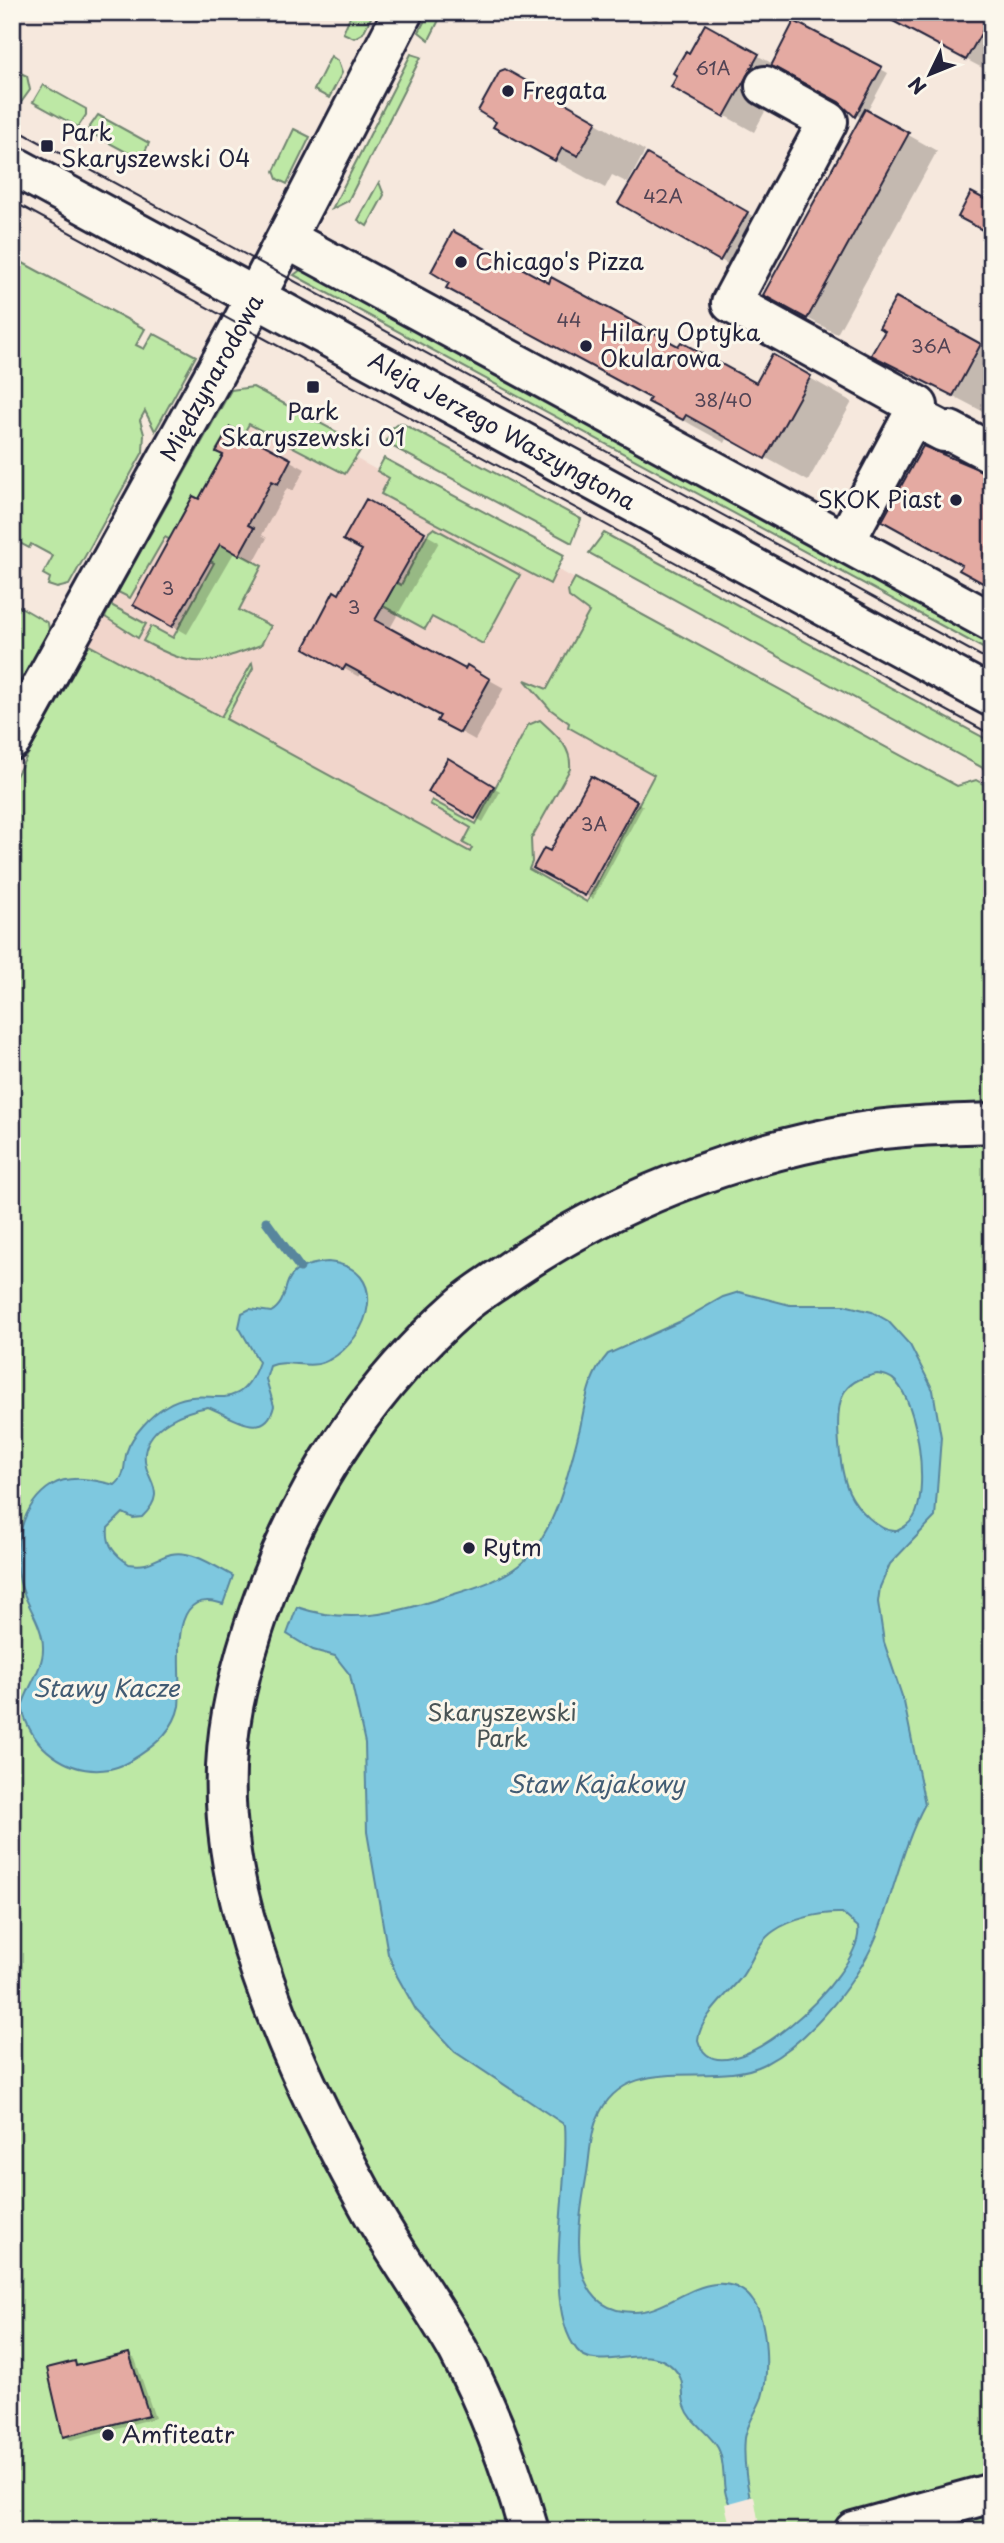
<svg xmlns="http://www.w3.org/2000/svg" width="1004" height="2543" font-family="'Playpen Sans',sans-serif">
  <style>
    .built { fill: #f1d5cb }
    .green { fill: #bde8a5; stroke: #708570; stroke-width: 2 }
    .water { fill: #7ec8df; stroke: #59869d; stroke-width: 2; fill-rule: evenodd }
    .pier { fill: #f6e8dd }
    .shadow { fill: #0003 }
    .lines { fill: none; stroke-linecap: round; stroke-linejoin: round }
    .stream { stroke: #59869d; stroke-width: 9 }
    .building { fill: #e4aaa2; stroke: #22223b; stroke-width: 2 }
    .minor-casing { stroke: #22223b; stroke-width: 44 }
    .major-casing { stroke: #22223b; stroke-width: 44 }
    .minor { stroke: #fbf7ec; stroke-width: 38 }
    .major { stroke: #fbf7ec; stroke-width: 38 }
    .tram { stroke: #22223b; stroke-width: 2 }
    .poi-dot { fill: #22223b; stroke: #fbf7ec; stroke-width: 2.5 }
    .labels { text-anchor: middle; stroke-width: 6; stroke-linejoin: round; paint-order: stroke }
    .number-label { font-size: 19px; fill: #524455 }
    .poi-label { font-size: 23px; fill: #22223b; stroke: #fbf7ec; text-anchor: start }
    .street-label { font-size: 23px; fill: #22223b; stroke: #fbf7ec }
    .park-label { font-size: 23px; fill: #495456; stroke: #fbf7ec }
    .water-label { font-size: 24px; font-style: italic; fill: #425c74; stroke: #fbf7ec }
  </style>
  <rect width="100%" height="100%" fill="#f6e8dd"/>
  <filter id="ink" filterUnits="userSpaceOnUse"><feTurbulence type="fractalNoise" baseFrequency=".0143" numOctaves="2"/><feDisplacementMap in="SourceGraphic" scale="14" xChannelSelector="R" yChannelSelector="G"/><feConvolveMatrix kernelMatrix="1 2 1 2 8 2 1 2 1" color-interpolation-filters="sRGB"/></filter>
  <g filter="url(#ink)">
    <polygon class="built" points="231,390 617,602 674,779 596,922 89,645"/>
    <g class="green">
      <polygon points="352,12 374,12 363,33 354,38 343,33"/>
      <polygon points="429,12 443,12 429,40 419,32"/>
      <polygon points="411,54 421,57 348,201 332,209"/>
      <polygon points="331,56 338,61 342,73 329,98 314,90"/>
      <polygon points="12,69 27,76 30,90 17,108 12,106"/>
      <polygon points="43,85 86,109 86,115 78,127 33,102"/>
      <polygon points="98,115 149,143 141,160 87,131"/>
      <polygon points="294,129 310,137 287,184 277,179 274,171"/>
      <polygon points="379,182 384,195 367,226 358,220"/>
      <polygon points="12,257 145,329 136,345 144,349 153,333 196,356 155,431 145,411 140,420 144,434 143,452 69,585 57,588 48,585 50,578 43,574 53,556 31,544 29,548 12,539"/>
      <polygon points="304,267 992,638 992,653 294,275"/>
      <path d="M253 387 363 446 345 474 249 424 244 433 230 427 216 451 223 455 199 499 193 496 179 521 262 566 239 610 271 626 261 645C205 665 197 670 143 641L151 626 173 638 214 563 165 537 130 598 118 592 231 390Z"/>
      <polygon points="401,423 581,519 572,543 386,443 392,428"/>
      <polygon points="384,458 564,555 550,584 381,494 389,478 377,471"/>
      <polygon points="434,528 520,575 483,644 432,617 425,629 383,606 396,582 401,585 429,532"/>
      <polygon points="604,533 992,742 992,773 589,553"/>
      <path d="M575 578 957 786 976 780 992 789V2531H12V783L89 645 221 717 252 663 253 668 226 719 470 852 472 848 463 843 471 828 430 804 432 800 476 824 528 725 540 720C555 734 572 746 570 769L531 839 532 862 529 869 587 902 654 775 568 727 569 723 550 709 525 680 547 689 589 612 569 597 568 591Z"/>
      <polygon points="12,602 48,623 51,642 12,710"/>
      <polygon points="111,605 146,624 138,638 105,617"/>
    </g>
    <g class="water">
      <path d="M328 1262C391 1268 371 1338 329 1360 310 1371 288 1358 270 1366L266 1379 274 1406C265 1444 228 1414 208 1407 184 1411 149 1425 145 1453 142 1481 171 1489 142 1517L133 1518 123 1513 108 1528C106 1545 115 1555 129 1564 152 1567 152 1559 171 1554 191 1549 216 1567 233 1576L223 1604C163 1583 183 1677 179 1706 177 1716 171 1727 164 1735 153 1747 127 1766 110 1769 68 1776 30 1747 22 1707 27 1687 44 1668 43 1647 43 1624 25 1604 20 1582 12 1549 21 1504 52 1485 70 1474 96 1480 115 1485 127 1475 123 1464 127 1451 132 1435 152 1414 166 1406 207 1380 237 1423 259 1362L239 1327 242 1313 250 1309 271 1312C297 1296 270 1267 328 1262Z"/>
      <path d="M739 1292 790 1305H844L872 1312 888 1321 910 1345 933 1390 941 1437 935 1517 890 1564 880 1587 878 1602 884 1642 904 1702 925 1804C904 1843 895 1886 880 1927 863 1976 811 2040 765 2064 713 2091 625 2048 597 2119 590 2135 590 2155 587 2173 579 2218 561 2311 633 2312 663 2312 686 2287 715 2284 730 2282 745 2289 753 2301 768 2321 769 2374 762 2397 757 2411 747 2424 745 2438 742 2468 751 2502 756 2531 748 2523 736 2514 730 2504 720 2490 727 2464 718 2448 709 2432 691 2424 685 2406 681 2396 685 2385 679 2375 653 2334 599 2377 577 2350 540 2304 570 2184 565 2125L455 2052 416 2010 397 1976 388 1954 367 1832 365 1743 350 1675 335 1656 313 1650 287 1634 297 1607C343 1623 386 1616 432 1601 462 1591 501 1583 525 1560 557 1528 569 1470 580 1428 586 1400 588 1377 608 1354L679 1322 723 1297ZM877 1374C884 1375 891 1376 896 1382 918 1406 928 1483 916 1513 913 1521 905 1527 897 1531 879 1533 856 1507 849 1492 840 1472 832 1410 845 1391 853 1380 864 1377 877 1374ZM842 1913 858 1927C866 1974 717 2109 698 2040 700 2018 726 1996 740 1979 753 1962 756 1943 774 1931 791 1919 822 1912 842 1913Z"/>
    </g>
    <polygon class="pier" points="754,2496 760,2531 731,2531 725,2504"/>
    <g class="shadow">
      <polygon points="627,12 662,12 657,22 641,13 638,19"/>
      <polygon points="877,12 992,12 992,63 988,71"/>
      <polygon points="795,23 888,73 867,112 937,151 837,334 794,311 862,119 841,101 786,72 754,132 702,103 690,55 706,27 773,64"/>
      <polygon points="505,71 645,151 628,183 612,175 605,188 544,155"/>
      <polygon points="648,156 765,223 738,270 621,203"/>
      <polygon points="549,285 756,385 810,378 852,402 808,481 728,437 725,443 692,425 651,401 652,399 448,288"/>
      <polygon points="897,300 992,352 992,394 982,411 873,354 887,330"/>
      <polygon points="231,429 305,469 293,491 287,488 262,535 267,538 254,562 235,551 187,634 135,604 200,502 225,455"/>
      <polygon points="367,501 439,542 389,630 466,672 468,668 504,688 475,740 439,720 442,716 361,672 359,677 306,647 340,596 364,550"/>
      <polygon points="449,761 500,792 483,822 431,791"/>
      <polygon points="592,778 643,806 593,899 536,867 551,853"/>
      <polygon points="128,2354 135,2359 155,2418 71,2440 64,2436 75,2363 81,2366"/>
    </g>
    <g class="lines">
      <polyline class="stream" points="266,1221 300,1268"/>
    </g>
    <g class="building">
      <polygon points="876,12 992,12 992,14 966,60"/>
      <polygon points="794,21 882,67 855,117 839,102 771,66"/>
      <polygon points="705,24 759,54 724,117 671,87 677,76 673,73 686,51 689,53"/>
      <polygon points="505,69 597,121 578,156 562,148 555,161 493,127 496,122 478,111 500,71"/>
      <polygon points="865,109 909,133 807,319 763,295"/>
      <polygon points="647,154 748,212 720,261 618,203"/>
      <polygon points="971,192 992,203 992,235 958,217"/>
      <polygon points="453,231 549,283 551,277 678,346 681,342 756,383 772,354 811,376 765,459 686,415 683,420 648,402 650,398 446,288 449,283 431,272"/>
      <polygon points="896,297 981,344 953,396 871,355 885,331 879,328"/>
      <polygon points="230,427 291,459 278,484 272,481 248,525 254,528 239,555 220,544 172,627 133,605 193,496 199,499 223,455 216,452"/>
      <polygon points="923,446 992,475 992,588 959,570 962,565 882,521"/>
      <polygon points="366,499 425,532 375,620 465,669 467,665 490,679 460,733 437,721 440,716 346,665 343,670 304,648 334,591 339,594 362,550 343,540"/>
      <polygon points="448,758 494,786 475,819 428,792"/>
      <polygon points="591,776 637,801 585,896 533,868 544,848 550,851"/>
      <polygon points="129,2353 149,2415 63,2437 47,2368 75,2361 76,2366"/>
    </g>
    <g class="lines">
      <g class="minor-casing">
        <g id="minor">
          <polyline points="765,86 828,121 731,303 918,406 845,542"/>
          <polyline points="287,239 992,622"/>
          <polyline points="913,416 944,432 950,431 992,453"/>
          <polyline points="12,740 236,335 403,12"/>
          <path d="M529 2531C512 2470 488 2406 458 2350 431 2302 398 2258 371 2210 319 2116 272 2020 244 1916 211 1791 224 1704 269 1584 309 1478 374 1383 460 1307 474 1294 492 1284 507 1273 611 1201 732 1155 856 1133 901 1125 946 1125 992 1123"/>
          <polyline points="854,2531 992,2493"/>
        </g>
      </g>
      <g class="major-casing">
        <polyline id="major" points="12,165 992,697"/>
      </g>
      <use href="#minor" class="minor"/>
      <use href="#major" class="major"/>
      <g class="tram">
        <polyline points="12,127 992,662"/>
        <polyline points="12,201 992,735"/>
      </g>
    </g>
  </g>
  <g class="poi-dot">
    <circle cx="508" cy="91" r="7"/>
    <rect x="40" y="139" width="14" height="14" rx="3.5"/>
    <circle cx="461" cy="262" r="7"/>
    <circle cx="586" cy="346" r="7"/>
    <rect x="306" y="380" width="14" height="14" rx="3.5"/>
    <circle cx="956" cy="500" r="7"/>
    <circle cx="469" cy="1548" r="7"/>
    <circle cx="108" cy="2435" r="7"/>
  </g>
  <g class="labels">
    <g class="number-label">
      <text x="713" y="75">61A</text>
      <text x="663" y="203">42A</text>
      <text x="569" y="327">44</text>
      <text x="931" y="353">36A</text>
      <text x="723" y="407">38/40</text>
      <text x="168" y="595">3</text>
      <text x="354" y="614">3</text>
      <text x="594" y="831">3A</text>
    </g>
    <g class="poi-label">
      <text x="522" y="99">Fregata</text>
      <text x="61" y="141">Park<tspan x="61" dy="26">Skaryszewski 04</tspan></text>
      <text x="475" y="270">Chicago's Pizza</text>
      <text x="600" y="341">Hilary Optyka<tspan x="600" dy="26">Okularowa</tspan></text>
      <text x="313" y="420" text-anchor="middle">Park<tspan x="313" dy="26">Skaryszewski 01</tspan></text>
      <text x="942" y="508" text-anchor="end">SKOK Piast</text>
      <text x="483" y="1556">Rytm</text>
      <text x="122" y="2443">Amfiteatr</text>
    </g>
    <g class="street-label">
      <text transform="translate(212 378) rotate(-61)" y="8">Międzynarodowa</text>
      <text transform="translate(502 431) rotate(29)" y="8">Aleja Jerzego Waszyngtona</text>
    </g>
    <g class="park-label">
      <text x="502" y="1721">Skaryszewski<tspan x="502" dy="26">Park</tspan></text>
    </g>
    <g class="water-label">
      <text x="106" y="1697">Stawy Kacze</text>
      <text x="596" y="1793">Staw Kajakowy</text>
    </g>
  </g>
  <rect width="1004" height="2543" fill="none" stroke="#fbf7ec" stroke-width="42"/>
  <rect x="21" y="21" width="962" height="2501" fill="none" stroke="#22223b" stroke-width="2.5" filter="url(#ink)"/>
  <g transform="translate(930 74) rotate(227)" stroke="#fbf7ec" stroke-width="5" paint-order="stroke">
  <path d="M0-5L12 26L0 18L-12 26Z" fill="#22223b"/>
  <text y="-10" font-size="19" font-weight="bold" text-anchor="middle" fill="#22223b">N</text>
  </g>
</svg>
